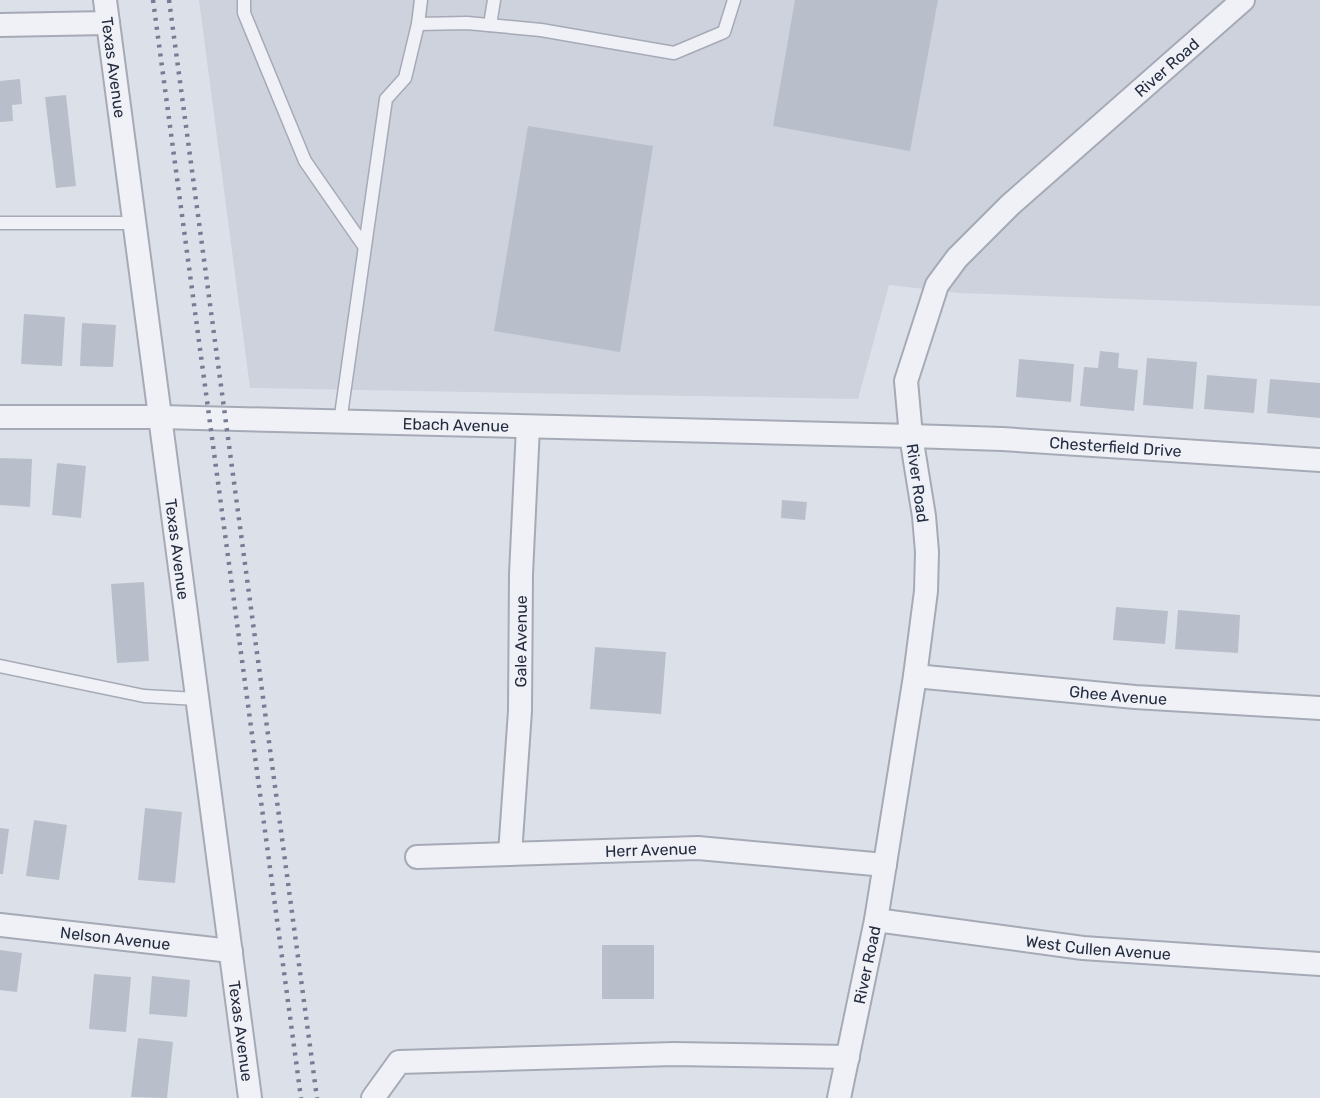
<svg xmlns="http://www.w3.org/2000/svg" width="1320" height="1098" font-family="Rubik,sans-serif">
  <style>
    .built { fill: #ced2dd }
    .building { fill: #b9becb }
    .lines { fill: none; stroke-linecap: round; stroke-linejoin: round }
    .lane-casing { stroke: #a5aab6; stroke-width: 15 }
    .street-casing { stroke: #a5aab6; stroke-width: 26 }
    .lane { stroke: #eff1f6; stroke-width: 12 }
    .street { stroke: #eff1f6; stroke-width: 22 }
    .rail { stroke: #747d93; stroke-width: 4.5; stroke-dasharray: 3 6; stroke-linecap: butt }
    .labels { text-anchor: middle; stroke-width: 4.5; stroke-linejoin: round; paint-order: stroke }
    .street-label { font-size: 16px; fill: #242c40; stroke: #eceff6 }
  </style>
  <rect width="100%" height="100%" fill="#dce0e8"/>
  <polygon class="built" points="199,0 1320,0 1320,306 959,293 889,285 858,399 250,388"/>
  <g class="building">
    <polygon points="795,0 938,0 910,151 773,126"/>
    <polygon points="20,79 22,104 12,105 13,121 0,122 0,81"/>
    <polygon points="66,95 76,186 56,188 45,97"/>
    <polygon points="528,126 653,146 620,352 494,331"/>
    <polygon points="24,314 65,317 62,366 21,364"/>
    <polygon points="82,323 116,325 113,367 80,366"/>
    <polygon points="1100,351 1119,353 1118,368 1138,370 1134,411 1080,406 1084,367 1098,368"/>
    <polygon points="1147,358 1197,362 1193,409 1143,405"/>
    <polygon points="1019,359 1074,364 1071,402 1016,397"/>
    <polygon points="1207,375 1257,379 1254,413 1204,409"/>
    <polygon points="1270,379 1320,383 1320,418 1267,413"/>
    <polygon points="0,458 32,459 30,507 0,505"/>
    <polygon points="57,463 86,466 81,518 52,515"/>
    <polygon points="782,500 807,502 805,520 781,518"/>
    <polygon points="144,582 149,661 117,663 111,584"/>
    <polygon points="1116,607 1168,611 1165,644 1113,640"/>
    <polygon points="1178,610 1240,615 1238,653 1175,649"/>
    <polygon points="595,647 666,652 661,714 590,709"/>
    <polygon points="145,808 182,812 175,883 138,880"/>
    <polygon points="34,820 67,825 59,880 26,876"/>
    <polygon points="0,828 9,829 3,874 0,874"/>
    <rect x="602" y="945" width="52" height="54"/>
    <polygon points="0,950 22,953 17,992 0,990"/>
    <polygon points="94,974 131,977 126,1032 89,1029"/>
    <polygon points="152,976 190,980 187,1017 149,1014"/>
    <polygon points="138,1038 173,1042 167,1098 131,1097"/>
  </g>
  <g class="lines">
    <g class="lane-casing">
      <g id="lane">
        <polyline points="244,0 244,13 305,161 364,246"/>
        <polyline points="418,24 467,23 541,30 674,53 724,32 734,0"/>
        <polyline points="490,25 494,0"/>
        <polyline points="0,223 134,223"/>
        <polyline points="340,422 386,99 405,78 418,24 421,0"/>
        <polyline points="0,666 144,696 197,699"/>
      </g>
    </g>
    <g class="street-casing">
      <g id="street">
        <path id="s1" d="M105 0 250 1098"/>
        <polyline points="0,25 108,23"/>
        <path id="s2" d="M0 417H160L911 436 1002 439 1320 460"/>
        <path id="s3" d="M915 676 1135 697 1320 708"/>
        <path id="s4" d="M510 854 520 711 521 574 528 427"/>
        <path id="s5" d="M417 857 698 848 885 865"/>
        <path id="s6" d="M876 920 1083 948 1320 964"/>
        <path id="s7" d="M0 925 231 951"/>
        <polyline points="373,1098 399,1062 674,1054 848,1057"/>
        <path id="s8" d="M839 1098 876 920 915 676 926 591 927 552 924 516 911 436 906 381 937 285 957 258 1010 205 1243 0"/>
      </g>
    </g>
    <use href="#lane" class="lane"/>
    <use href="#street" class="street"/>
    <g class="rail">
      <polyline points="153,0 301,1098"/>
      <polyline points="169,0 317,1098"/>
    </g>
  </g>
  <g class="labels">
    <g class="street-label">
      <text dy="6" stroke="none"><textPath href="#s1" startOffset="68">Texas Avenue</textPath></text>
      <text dy="6" stroke="none"><textPath href="#s8" startOffset="1144">River Road</textPath></text>
      <text dy="6" stroke="none"><textPath href="#s2" startOffset="456">Ebach Avenue</textPath></text>
      <text dy="6" stroke="none"><textPath href="#s2" startOffset="1116">Chesterfield Drive</textPath></text>
      <text transform="translate(918 483) rotate(82)" y="6">River Road</text>
      <text dy="6" stroke="none"><textPath href="#s1" startOffset="554">Texas Avenue</textPath></text>
      <text dy="6" stroke="none"><textPath href="#s4" startOffset="213">Gale Avenue</textPath></text>
      <text dy="6" stroke="none"><textPath href="#s3" startOffset="204">Ghee Avenue</textPath></text>
      <text dy="6" stroke="none"><textPath href="#s5" startOffset="234">Herr Avenue</textPath></text>
      <text dy="6" stroke="none"><textPath href="#s7" startOffset="116">Nelson Avenue</textPath></text>
      <text dy="6" stroke="none"><textPath href="#s6" startOffset="224">West Cullen Avenue</textPath></text>
      <text dy="6" stroke="none"><textPath href="#s8" startOffset="136">River Road</textPath></text>
      <text dy="6" stroke="none"><textPath href="#s1" startOffset="1040">Texas Avenue</textPath></text>
    </g>
  </g>
</svg>
